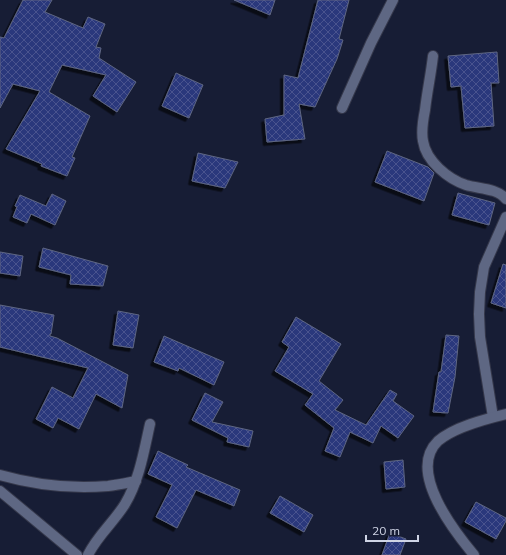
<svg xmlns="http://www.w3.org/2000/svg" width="506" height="555" font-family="Mulish,sans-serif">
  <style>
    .building { fill: url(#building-cross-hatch); stroke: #5e6682; filter: url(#shadow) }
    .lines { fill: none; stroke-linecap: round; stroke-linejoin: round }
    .minor-casing { stroke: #35384b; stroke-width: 12 }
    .minor { stroke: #5e6783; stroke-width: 10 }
  </style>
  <defs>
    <pattern id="building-cross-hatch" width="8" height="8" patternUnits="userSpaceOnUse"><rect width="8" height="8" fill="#2a377c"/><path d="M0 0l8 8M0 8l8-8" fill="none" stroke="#48538e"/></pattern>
    <filter id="shadow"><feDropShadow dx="-3.5" dy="3.5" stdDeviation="0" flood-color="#0009"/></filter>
  </defs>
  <rect width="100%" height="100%" fill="#171d35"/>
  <g class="building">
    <polygon points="23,0 52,0 45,12 83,28 88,17 105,24 96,47 101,48 99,58 136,82 117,112 93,96 106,75 62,65 49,92 90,116 72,157 75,158 67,176 41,166 42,164 6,149 40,91 13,84 0,108 0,37 4,38"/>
    <polygon points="234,0 275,0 270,15"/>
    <polygon points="318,0 349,0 339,39 343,40 337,59 315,107 299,104 305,139 267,142 265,119 284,115 284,75 298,78"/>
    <polygon points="497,52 499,83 491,83 494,126 465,128 461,86 451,87 448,56"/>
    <polygon points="176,73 203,85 189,118 162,106"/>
    <polygon points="387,151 428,167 434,173 424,201 375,182"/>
    <polygon points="198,153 238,162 225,188 192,181"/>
    <polygon points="458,193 495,203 489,225 452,215"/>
    <polygon points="52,194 66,201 55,225 31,214 27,223 13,217 17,207 15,206 20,195 46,206"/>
    <polygon points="43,248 108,266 103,286 70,284 71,275 39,267"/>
    <polygon points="0,252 23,256 20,276 0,273"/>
    <polygon points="503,264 506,265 506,308 491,303"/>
    <polygon points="0,305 54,315 51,334 50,334 50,336 57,338 128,375 122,408 96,394 79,429 58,418 53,428 36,419 52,387 73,398 88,368 0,347"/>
    <polygon points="118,311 139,315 133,348 113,345"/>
    <polygon points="296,317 341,344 319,381 343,400 335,410 366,425 390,390 397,394 393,401 414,416 398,438 381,426 373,443 350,432 340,457 325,451 334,428 305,405 313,394 275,371 289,347 282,342"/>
    <polygon points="446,335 459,336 455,377 448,413 433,412 439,372 441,372"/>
    <polygon points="164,336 224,362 214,385 179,368 178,371 154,362"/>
    <polygon points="205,393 223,402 212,422 253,431 249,447 227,442 228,438 192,420"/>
    <polygon points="158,451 188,465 186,467 240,490 234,506 196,490 177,528 156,517 172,485 148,474"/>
    <polygon points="403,460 405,487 386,489 384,462"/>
    <polygon points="280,496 313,515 304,532 270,513"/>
    <polygon points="476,502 506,518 506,521 496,539 465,522"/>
    <polygon points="390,533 406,539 400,555 382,555"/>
  </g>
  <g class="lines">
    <g class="minor-casing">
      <g id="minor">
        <path d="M433 56C431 74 427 92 425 110 423 120 421 131 423 141 426 161 448 179 466 185 479 189 497 188 506 199"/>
        <polyline points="342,108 371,43 393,0"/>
        <polyline points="493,417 480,337 479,314 480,292 484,267 506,217"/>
        <path d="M0 475C35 485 72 489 108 486 117 485 126 483 136 481"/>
        <polyline points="0,491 77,555"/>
        <path d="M88 555C97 536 114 522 125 504 139 481 144 451 150 424"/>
        <path d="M474 555C454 531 407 471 438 441 454 427 485 419 506 414"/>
      </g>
    </g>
    <use href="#minor" class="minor"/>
  </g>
  <path d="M366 535v6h52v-6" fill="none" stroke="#cfd4e5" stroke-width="2"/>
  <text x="372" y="535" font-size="12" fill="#cfd4e5" stroke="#171d35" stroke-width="3" paint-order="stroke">20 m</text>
</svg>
